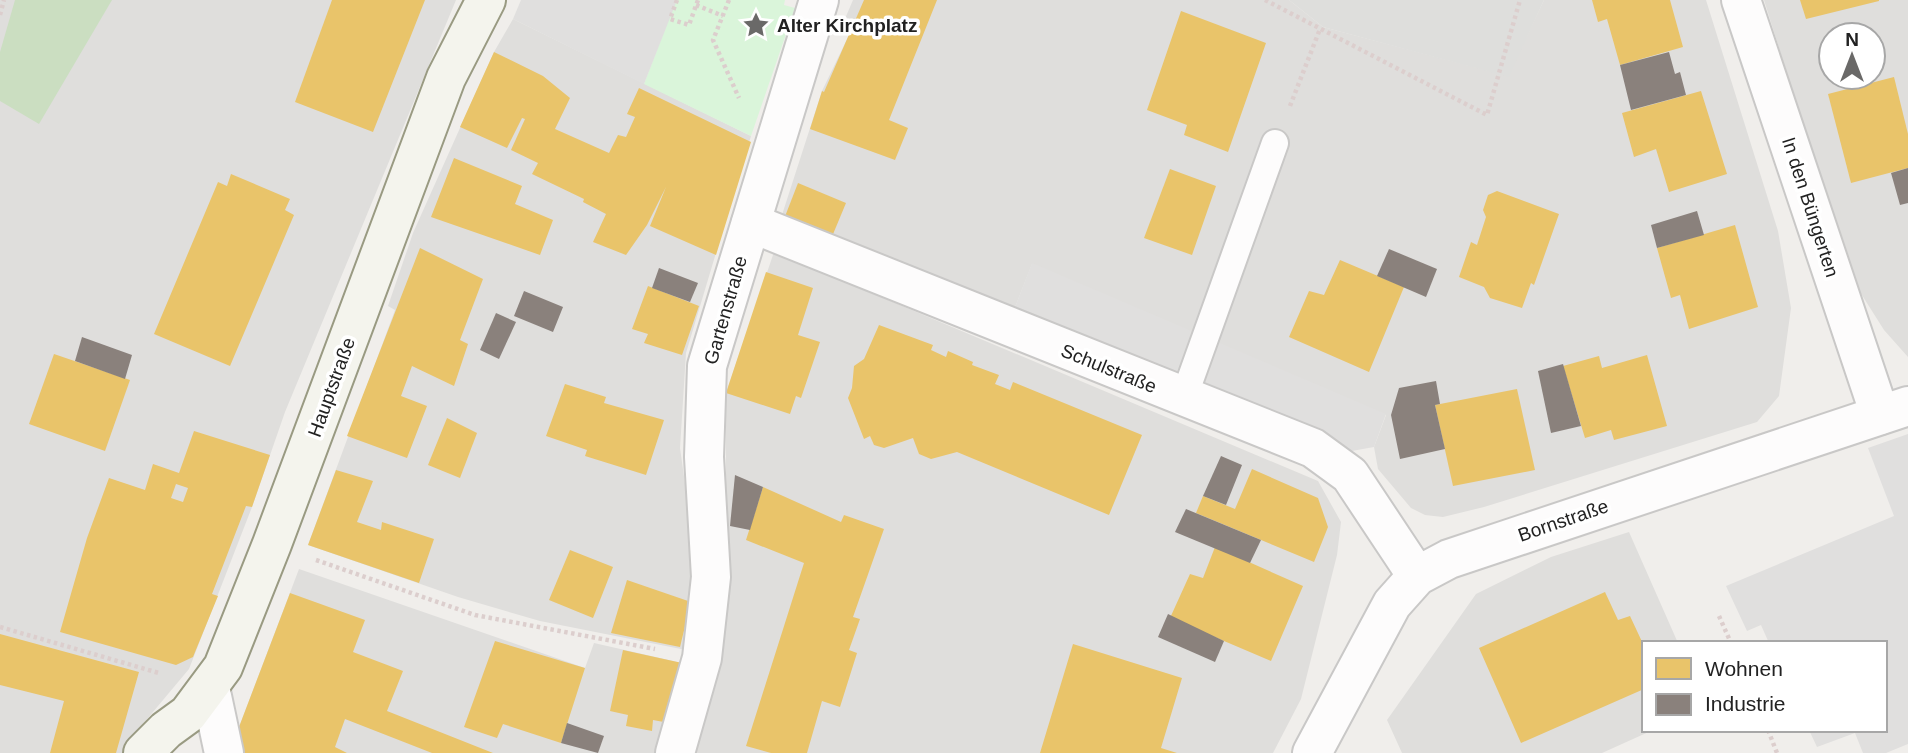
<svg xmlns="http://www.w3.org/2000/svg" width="1908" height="753" font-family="Helvetica,sans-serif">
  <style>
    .residential { fill: #dfdedc; fill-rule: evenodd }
    .religious { fill: #dededc }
    .forest { fill: #cbdec1 }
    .park { fill: #daf5da }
    .parking { fill: #e0dfde }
    .homes { fill: #e9c46a; fill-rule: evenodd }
    .industry { fill: #8a817c }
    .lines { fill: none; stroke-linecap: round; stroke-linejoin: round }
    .lane-casing { stroke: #c9c8c7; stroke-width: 30 }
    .street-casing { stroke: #c9c8c7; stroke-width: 42 }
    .secondary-casing { stroke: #999a82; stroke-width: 42 }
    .path { stroke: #dccecd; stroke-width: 4.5; stroke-dasharray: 3.5 3.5; stroke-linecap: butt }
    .lane { stroke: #fdfcfc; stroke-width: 26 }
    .street { stroke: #fdfcfc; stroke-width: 38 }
    .secondary { stroke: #f4f4ed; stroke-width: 38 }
    .labels { text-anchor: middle; stroke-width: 7; stroke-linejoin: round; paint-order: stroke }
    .poi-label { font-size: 19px; font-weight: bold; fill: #222; stroke: #fff; text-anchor: start }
    .street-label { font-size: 19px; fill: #222; stroke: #fff }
  </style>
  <rect width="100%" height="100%" fill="#f0eeeb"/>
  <g class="residential">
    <polygon points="0,0 456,0 285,412 252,507 189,669 132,737 123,753 0,753"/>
    <polygon points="853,0 1289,0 1323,27 1508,76 1544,0 1706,0 1778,231 1791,308 1779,396 1757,422 1484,507 1443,517 1425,515 1411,508 1378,469 1374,447 1386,415 1032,264 1012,315 781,218 822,91 849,35 841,28"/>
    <path d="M1764 0H1908V357L1884 330 1860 292 1834 224ZM1831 35H1873V77H1831Z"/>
    <polygon points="513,19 751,136 686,353 680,448 697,569 686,650 540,621 458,597 308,545 395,310 388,306 413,233 494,52"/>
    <polygon points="774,252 1318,481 1341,522 1337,555 1301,699 1273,753 689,753 726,584 726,393"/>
    <polygon points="1629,532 1678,643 1644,643 1644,730 1653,730 1602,753 1402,753 1387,720 1476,594 1551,557"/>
    <polygon points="299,569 585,668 594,643 682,663 657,753 235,753 239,727"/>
  </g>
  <polygon class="religious" points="1289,0 1544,0 1509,77 1323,27"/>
  <polygon class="forest" points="15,0 112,0 39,124 0,101 0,52"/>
  <polygon class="park" points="676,0 785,0 784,5 795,8 751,136 644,84"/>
  <g class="parking">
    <polygon points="521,0 677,0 644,84 513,19"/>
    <polygon points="1032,263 1386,414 1374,447 1346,452 1012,315"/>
    <polygon points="1908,434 1908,744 1886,753 1863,753 1855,733 1817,747 1809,730 1885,730 1885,643 1769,643 1761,625 1747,631 1726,586 1894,516 1868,448"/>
  </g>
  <g class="homes">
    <polygon points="332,0 425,0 373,132 295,102"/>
    <polygon points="864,0 937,0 889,120 908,128 895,160 810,129 822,91 824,92"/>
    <polygon points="1592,0 1670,0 1683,47 1620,65 1607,19 1598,22"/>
    <polygon points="1800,0 1879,0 1879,1 1806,19"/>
    <polygon points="1181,11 1266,43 1228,152 1184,135 1187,125 1147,110"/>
    <polygon points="494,52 543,76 570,98 555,129 609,153 618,135 626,137 635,117 627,114 639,88 751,142 716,255 650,226 666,187 647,225 626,255 593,242 606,214 583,202 584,199 532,174 538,163 511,150 525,119 522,118 507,148 460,127"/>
    <polygon points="1894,77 1908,134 1908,168 1851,183 1828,94"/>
    <polygon points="1701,91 1727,174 1669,192 1656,149 1634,157 1622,113"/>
    <polygon points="454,158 522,186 515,204 553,220 540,255 431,217"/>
    <polygon points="1170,169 1216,186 1192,255 1144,238"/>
    <polygon points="231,174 290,199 285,210 294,215 230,366 154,334 218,182 227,186"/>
    <polygon points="798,183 846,203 831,239 784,219"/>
    <polygon points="1497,191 1559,214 1534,285 1531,283 1522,308 1490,298 1484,287 1459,277 1471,242 1477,245 1486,217 1483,210 1488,195"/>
    <polygon points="1735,225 1758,307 1689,329 1680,295 1671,298 1657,248"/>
    <polygon points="420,248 483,279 460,340 468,344 454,386 412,366 401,396 427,406 407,458 347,436"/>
    <polygon points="1340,260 1404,287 1369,372 1289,337 1309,291 1324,295"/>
    <polygon points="766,272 813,288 798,335 820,342 801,398 796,396 790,414 726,393"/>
    <polygon points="648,286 699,306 682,355 644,343 648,334 632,329"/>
    <polygon points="879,325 933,345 931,350 946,357 948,351 973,362 972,365 999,375 995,384 1010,390 1013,382 1142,435 1109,515 957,452 931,459 919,454 913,438 884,448 874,445 870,436 864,439 848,398 852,388 854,366 864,359"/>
    <polygon points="54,354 130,380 105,451 29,424"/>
    <polygon points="1647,355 1667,426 1614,440 1611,430 1585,438 1563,366 1599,356 1602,368"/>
    <polygon points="565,384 606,397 604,403 664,420 646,475 585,456 587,450 546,436"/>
    <polygon points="1517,389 1535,470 1453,486 1435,405"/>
    <polygon points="447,418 477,433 460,478 428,465"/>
    <path d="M194 431 270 455 252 507 246 506 212 594 218 596 193 657 176 665 60 632 87 538 109 478 145 490 153 464 179 473ZM176 484 188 488 183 502 171 498Z"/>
    <polygon points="1252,469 1318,498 1328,527 1314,562 1196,513 1203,496 1235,509"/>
    <polygon points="336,470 373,481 357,522 381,530 382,522 434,539 419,583 308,545"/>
    <polygon points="763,487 841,522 844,515 884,529 853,617 860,619 849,650 857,653 840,707 822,701 807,753 771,753 746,746 804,563 746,540"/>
    <polygon points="1215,547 1303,586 1271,661 1170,618 1190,574 1203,578"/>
    <polygon points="570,550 613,567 593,618 549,600"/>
    <polygon points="627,580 691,602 680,647 611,633"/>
    <polygon points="1605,592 1618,620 1630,616 1644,646 1644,689 1521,743 1479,648"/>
    <polygon points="290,593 365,620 353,652 403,671 387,711 493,753 432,753 345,719 335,747 347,753 235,753 239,727"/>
    <polygon points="0,634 139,672 116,753 50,753 64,701 0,685"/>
    <polygon points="495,641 585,668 561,743 503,724 497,738 464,727"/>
    <polygon points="1073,644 1182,678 1161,748 1177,753 1040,753"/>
    <polygon points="623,650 682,663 669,723 653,720 652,731 626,726 628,715 610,711"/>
  </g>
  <g class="industry">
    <polygon points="1669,52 1675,74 1680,72 1686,95 1631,110 1620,65"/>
    <polygon points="1908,168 1908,203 1900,205 1891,173"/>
    <polygon points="1697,211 1704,235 1657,248 1651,225"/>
    <polygon points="1389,249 1437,269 1426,297 1377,276"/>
    <polygon points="659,268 698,283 690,302 652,288"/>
    <polygon points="524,291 563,307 553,332 514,316"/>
    <polygon points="496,313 516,322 499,359 480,350"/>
    <polygon points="82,337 132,355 125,379 75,361"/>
    <polygon points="1563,364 1581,426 1551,433 1538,371"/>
    <polygon points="1436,381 1440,404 1435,405 1445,449 1400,459 1391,415 1399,388"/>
    <polygon points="1221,456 1242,465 1226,505 1203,496"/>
    <polygon points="735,475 763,487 750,530 730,526"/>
    <polygon points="1186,509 1261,540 1250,563 1175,532"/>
    <polygon points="1168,614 1224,641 1215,662 1158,637"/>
    <polygon points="567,723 604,736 598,753 561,743"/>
  </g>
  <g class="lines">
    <g class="lane-casing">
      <polyline id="lane" points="1184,397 1275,143"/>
    </g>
    <g class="street-casing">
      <g id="street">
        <polyline points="1741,0 1880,415"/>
        <polyline points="751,223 1313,448 1350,475 1417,576"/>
        <polyline points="210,687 224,753"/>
        <polyline points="675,753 702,658 711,577 704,457 707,366 819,0"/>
        <polyline points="1312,753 1392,604 1417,576 1449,559 1908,406"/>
      </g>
    </g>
    <g class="secondary-casing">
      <polyline id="secondary" points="143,753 166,730 188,714 223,667 272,544 446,78 486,0"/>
    </g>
    <g class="path">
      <polyline points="677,0 670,19 689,25 698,0"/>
      <polyline points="729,0 713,40 739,98"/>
      <polyline points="1265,0 1487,115 1520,0"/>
      <polyline points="696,5 723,16"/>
      <polyline points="0,15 4,0"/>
      <polyline points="1290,106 1320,29"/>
      <polyline points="316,560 475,615 655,649"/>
      <polyline points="1719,616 1731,643"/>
      <polyline points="0,627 159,673"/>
      <polyline points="1768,730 1777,753"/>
    </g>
    <use href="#lane" class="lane"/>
    <use href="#street" class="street"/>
    <use href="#secondary" class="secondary"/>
  </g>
  <defs>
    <g id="sight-bare" transform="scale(2.1)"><path d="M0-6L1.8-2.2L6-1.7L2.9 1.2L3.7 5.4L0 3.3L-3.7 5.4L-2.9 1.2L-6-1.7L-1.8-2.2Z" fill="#6a6968" stroke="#fff" stroke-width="2.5" paint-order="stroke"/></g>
  </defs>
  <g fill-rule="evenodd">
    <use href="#sight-bare" x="756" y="25"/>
  </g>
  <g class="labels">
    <g class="poi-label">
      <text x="777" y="32">Alter Kirchplatz</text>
    </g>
    <g class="street-label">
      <text transform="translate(1811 207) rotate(72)" y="7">In den Büngerten</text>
      <text transform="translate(725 310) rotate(-74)" y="7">Gartenstraße</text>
      <text transform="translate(1109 368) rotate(22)" y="7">Schulstraße</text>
      <text transform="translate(331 387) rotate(-70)" y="7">Hauptstraße</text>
      <text transform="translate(1563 520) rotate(-19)" y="7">Bornstraße</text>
    </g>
  </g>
  <rect x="1642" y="641" width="245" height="91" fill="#ffffff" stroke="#a7a7a7" stroke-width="2"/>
  <rect x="1656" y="658" width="35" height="21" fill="#e9c46a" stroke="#a7a7a7" stroke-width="2"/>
  <text x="1705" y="676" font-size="21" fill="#222222">Wohnen</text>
  <rect x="1656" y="694" width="35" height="21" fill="#8a817c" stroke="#a7a7a7" stroke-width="2"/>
  <text x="1705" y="711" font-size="21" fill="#222222">Industrie</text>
  <g transform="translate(1852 56)"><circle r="33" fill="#ffffff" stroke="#a7a7a7" stroke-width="2"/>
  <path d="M0-5L12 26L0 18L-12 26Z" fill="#6a6968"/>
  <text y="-10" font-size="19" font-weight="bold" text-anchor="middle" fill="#222222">N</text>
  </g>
</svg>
